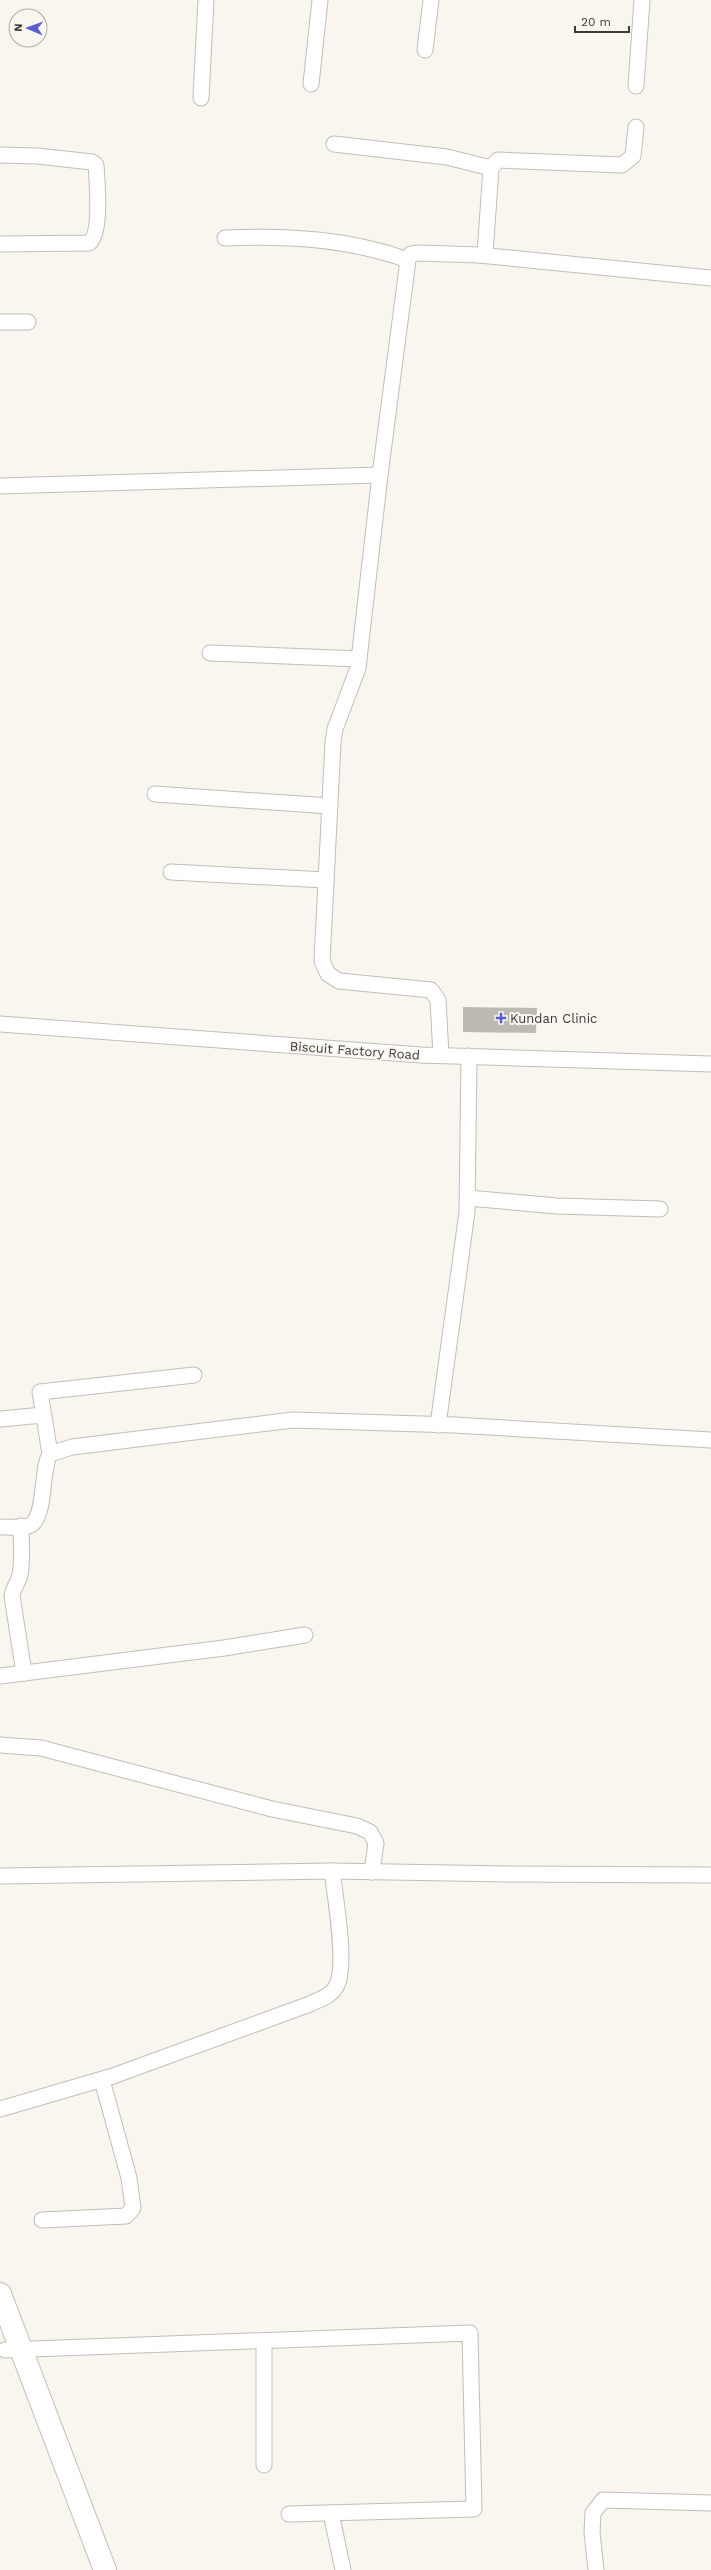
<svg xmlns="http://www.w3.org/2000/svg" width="711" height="2570" font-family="'Work Sans',sans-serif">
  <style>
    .building { fill: #bcbab3 }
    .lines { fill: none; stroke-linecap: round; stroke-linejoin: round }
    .minor-casing { stroke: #c0beb7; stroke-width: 17 }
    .primary-casing { stroke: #c0beb7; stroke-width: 24 }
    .minor { stroke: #fff; stroke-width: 15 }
    .primary { stroke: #fff; stroke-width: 22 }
    .poi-dot { fill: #565ed5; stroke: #f8f6ef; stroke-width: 1.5 }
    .labels { text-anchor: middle; stroke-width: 4; stroke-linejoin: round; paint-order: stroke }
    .poi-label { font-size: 13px; fill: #3c3b39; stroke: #f8f6ef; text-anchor: start }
    .street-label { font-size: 13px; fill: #3c3b39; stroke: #f8f6ef }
  </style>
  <rect width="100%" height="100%" fill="#f8f6ef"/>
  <polygon class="building" points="463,1007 537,1008 536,1033 463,1032"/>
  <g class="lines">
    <g class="minor-casing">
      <g id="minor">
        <polyline points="425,50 431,0"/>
        <polyline points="311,84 320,0"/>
        <polyline points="636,86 642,0"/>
        <polyline points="201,98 206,0"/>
        <polyline points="334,144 447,157 491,168"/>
        <path d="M0 155 37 156 92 162 96 165C97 181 102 234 89 243L0 244"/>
        <path d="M225 238C288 235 349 239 408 260"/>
        <polyline points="479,255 711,278"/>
        <polyline points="0,322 28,322"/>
        <polyline points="0,486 380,475"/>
        <polyline points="210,653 359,659"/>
        <polyline points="155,794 330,806"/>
        <polyline points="171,872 326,880"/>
        <polyline points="0,1024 421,1055 711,1064"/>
        <polyline points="441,1055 438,1000 431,990 339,981 328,974 322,961 333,742 335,729 358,668 380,475 408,260 411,254 419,253 479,255 485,254 491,168 498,160 622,165 633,156 636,127"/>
        <polyline points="468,1198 557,1206 660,1209"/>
        <polyline points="0,1419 43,1415"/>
        <polyline points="438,1425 467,1212 469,1056"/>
        <polyline points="50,1454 40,1392 194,1375"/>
        <path d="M21 1526C21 1543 23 1559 20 1575 18 1583 13 1588 12 1596L24 1673"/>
        <path d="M0 1527C9 1527 19 1528 28 1526 47 1521 40 1471 50 1454L72 1447 293 1420 454 1425 711 1440"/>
        <polyline points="0,1676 224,1648 305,1635"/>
        <polyline points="0,1745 41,1748 272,1809 357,1826 370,1832 376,1843 372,1872"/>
        <polyline points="0,1876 332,1871 508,1874 711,1875"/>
        <path d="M0 2109 113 2076 310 2004C320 1999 332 1996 337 1985 347 1965 335 1895 332 1871"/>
        <polyline points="42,2220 126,2216 133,2208 129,2178 102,2080"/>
        <polyline points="264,2341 264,2465"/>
        <polyline points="5,2350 470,2333 474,2509 289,2514"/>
        <polyline points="331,2513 343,2570"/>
        <polyline points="596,2570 592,2532 593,2513 603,2500 711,2503"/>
      </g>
    </g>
    <g class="primary-casing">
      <polyline id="primary" points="0,2294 105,2570"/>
    </g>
    <use href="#minor" class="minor"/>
    <use href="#primary" class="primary"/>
  </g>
  <path class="poi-dot" d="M499 1012h4v4h4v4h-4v4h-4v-4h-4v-4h4z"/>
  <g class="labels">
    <g class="poi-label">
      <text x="510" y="1023">Kundan Clinic</text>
    </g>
    <g class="street-label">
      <text transform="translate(355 1050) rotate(4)" y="5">Biscuit Factory Road</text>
    </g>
  </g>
  <g transform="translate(28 28) rotate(272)"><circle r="19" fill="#f8f6ef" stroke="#adaba6"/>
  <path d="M0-3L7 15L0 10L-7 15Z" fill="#565ed5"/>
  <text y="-6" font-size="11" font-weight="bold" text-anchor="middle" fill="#3c3b39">N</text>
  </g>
  <path d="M575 26v6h54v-6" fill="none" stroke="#3c3b39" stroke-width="2"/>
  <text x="581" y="26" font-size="12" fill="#3c3b39" stroke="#f8f6ef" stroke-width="3" paint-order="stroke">20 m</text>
</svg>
